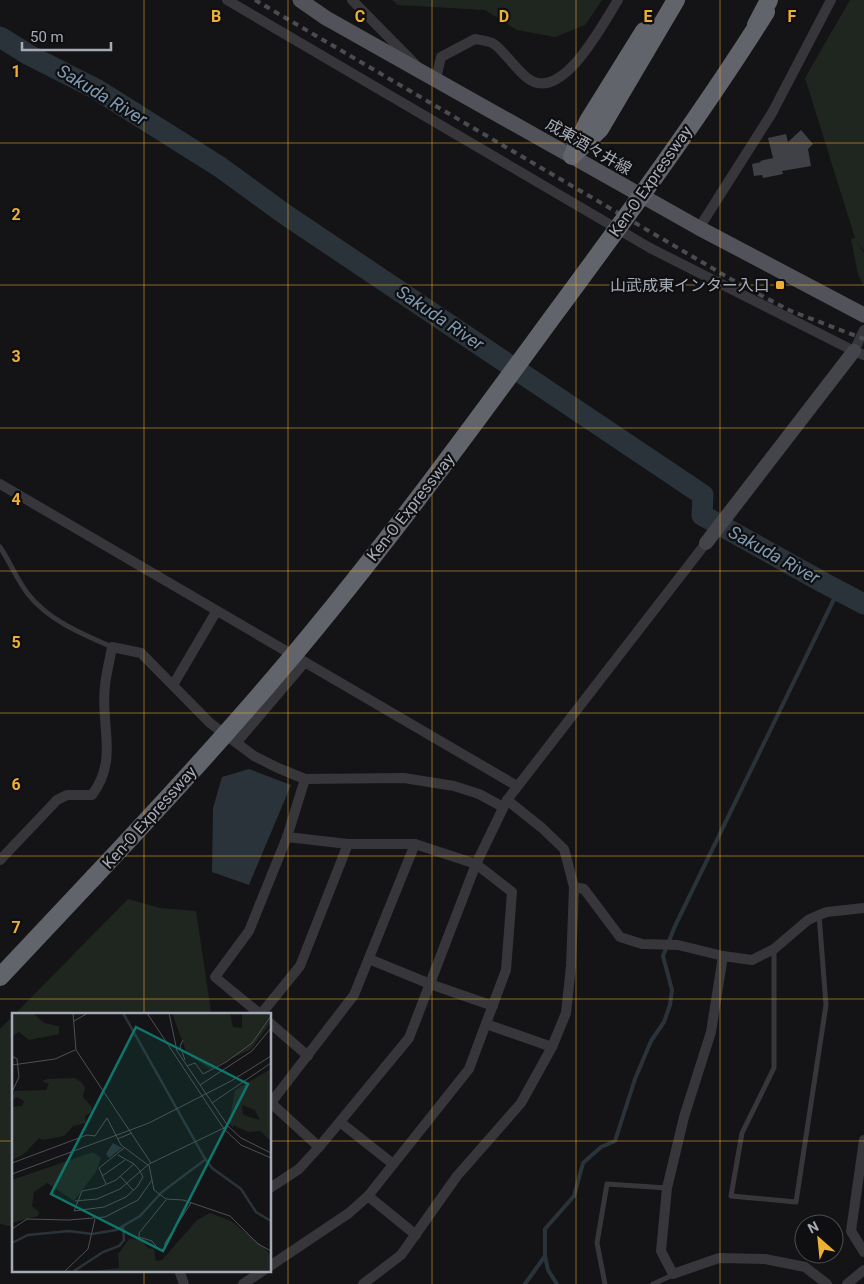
<svg xmlns="http://www.w3.org/2000/svg" width="864" height="1284" font-family="Roboto,'Noto Sans JP',sans-serif">
  <style>
    .green { fill: #1f2620 }
    .water { fill: #2b333a }
    .lines { fill: none; stroke-linecap: round; stroke-linejoin: round }
    .stream { stroke: #2b333a; stroke-width: 4 }
    .river { stroke: #2b333a; stroke-width: 21 }
    .building { fill: #404146 }
    .lane { stroke: #36363b; stroke-width: 5 }
    .street { stroke: #36363b; stroke-width: 10 }
    .secondary { stroke: #44454b; stroke-width: 14 }
    .primary { stroke: #52535a; stroke-width: 15 }
    .highway { stroke: #62646c; stroke-width: 18 }
    .rail { stroke: #4b4c52; stroke-width: 4; stroke-dasharray: 6 5; stroke-linecap: butt }
    .highway-bridge { stroke: #62646c; stroke-width: 18 }
    .grid { fill: none; stroke: #eeaf35; stroke-width: 1; stroke-opacity: 0.55 }
    .poi-dot { fill: #eeaf35; stroke: #0f0f11; stroke-width: 2 }
    .labels { text-anchor: middle; stroke-width: 4.5; stroke-linejoin: round; paint-order: stroke }
    .street-label { font-size: 16px; fill: #a6abb6; stroke: #0f0f11 }
    .poi-label { font-size: 16px; fill: #a6abb6; stroke: #0f0f11; text-anchor: end }
    .water-label { font-size: 18px; font-style: italic; fill: #7e99b1; stroke: #0f0f11 }
    .inset-river { fill: none; stroke: #2b333a; stroke-width: 2.5 }
    .inset-road { fill: none; stroke: #4e5056; stroke-width: 1 }
    .view { fill: #0f766e; fill-opacity: 0.15; stroke: #0f766e; stroke-width: 2.5 }
    .inset-edge { fill: none; stroke: #a6abb6; stroke-width: 2.5 }
    .grid-label { font-size: 16px; text-anchor: middle; font-weight: bold; fill: #eeaf35; stroke: #0f0f11; stroke-width: 4.5; stroke-linejoin: round; paint-order: stroke }
  </style>
  <rect width="100%" height="100%" fill="#141416"/>
  <g class="green">
    <polygon points="392,0 602,0 585,25 555,37 517,30 485,10 398,5"/>
    <polygon points="850,0 864,0 864,251 856,240 864,253 864,287 858,274 851,239 855,238 805,78"/>
    <polygon points="128,899 160,908 196,911 211,1012 210,1014 15,1014"/>
    <polygon points="14,1015 14,1227 0,1224 0,1029"/>
  </g>
  <polygon class="water" points="249,769 291,785 249,885 212,872 213,808 222,777"/>
  <g class="lines">
    <g class="stream">
      <polyline points="525,1284 545,1256"/>
      <polyline points="557,1284 548,1270 545,1256 545,1229 574,1196 583,1163 601,1147 615,1141 635,1079 651,1041 664,1022 670,1005 672,990 663,956 675,926 838,591"/>
    </g>
    <polyline class="river" points="0,37 29,55 96,89 220,167 286,215 703,495 702,515 824,583 864,604"/>
  </g>
  <polygon class="building" points="801,130 813,144 808,149 811,166 782,171 783,174 763,178 762,175 754,176 752,164 761,162 760,161 773,158 768,138 786,134 788,142"/>
  <g class="lines">
    <g class="lane">
      <path d="M0 547C10 562 17 580 28 594 48 620 82 634 112 647"/>
      <polyline points="774,950 774,1068 742,1133 731,1196 796,1202 826,1005 819,915"/>
      <polyline points="605,1284 597,1243 607,1184 667,1188"/>
      <polyline points="653,1284 673,1275"/>
    </g>
    <g class="street">
      <polyline points="227,0 650,248 854,351 864,355"/>
      <polyline points="352,0 416,65"/>
      <path d="M436 79 441 57 475 39C480 40 489 41 494 44 502 49 516 69 526 77 561 107 603 23 618 0"/>
      <polyline points="699,228 772,113 831,0"/>
      <polyline points="854,351 864,330"/>
      <polyline points="0,484 517,786"/>
      <polyline points="173,685 216,612"/>
      <polyline points="237,742 305,662"/>
      <path d="M0 860 57 800 67 795H92C119 759 100 725 105 686 106 673 110 660 112 647L141 653 210 723 254 756 278 768 305 779 404 778 454 786 479 794 503 807"/>
      <polyline points="574,887 584,889 620,937 642,944 678,945 723,956 752,960 774,949 808,920 819,915 827,912 864,908"/>
      <polyline points="723,956 711,1032 684,1117 667,1188 661,1251 673,1274 719,1258 765,1259 805,1267 827,1284"/>
      <polyline points="369,959 430,984 493,1006"/>
      <polyline points="260,1014 215,977 249,931 287,837 305,779"/>
      <polyline points="261,1014 300,966 348,844"/>
      <polyline points="270,1023 308,1056"/>
      <polyline points="486,1024 552,1047"/>
      <polyline points="271,1103 319,1147"/>
      <polyline points="270,1104 354,995 415,844"/>
      <polyline points="340,1122 393,1164"/>
      <polyline points="864,1140 851,1231 864,1252"/>
      <polyline points="270,1188 299,1169 319,1147 409,1038 476,864 507,800 706,543"/>
      <polyline points="368,1196 416,1235"/>
      <polyline points="270,1266 349,1213 368,1196 469,1069 506,970 512,892 476,864 415,844 348,844 287,837"/>
      <polyline points="179,1270 184,1284"/>
      <polyline points="243,1284 264,1270"/>
      <polyline points="363,1284 401,1255 457,1176 521,1103 552,1047 566,1013 571,966 574,887 567,860 564,849 542,828 507,800"/>
      <polyline points="847,1284 864,1270"/>
    </g>
    <polyline class="secondary" points="706,543 854,351"/>
    <polyline class="primary" points="300,0 326,18 699,228 864,315"/>
    <g class="highway">
      <polyline points="756,25 769,0"/>
      <polyline points="575,149 588,121 644,31"/>
      <polyline points="572,156 600,129 676,0"/>
      <polyline points="0,977 94,877"/>
    </g>
    <polyline class="rail" points="255,0 741,285 791,311 864,339"/>
    <path class="highway-bridge" d="M94 877C168 798 242 718 311 634 395 532 473 426 551 319 625 219 699 118 766 12"/>
  </g>
  <path class="grid" d="M144 0V1014M288 0V1284M432 0V1284M576 0V1284M720 0V1284M0 143H864M0 285H864M0 428H864M0 571H864M0 713H864M0 856H864M0 999H864M0 1141H14M270 1141H864M144 1270V1284"/>
  <rect class="poi-dot" x="775" y="280" width="10" height="10" rx="2.5"/>
  <g class="labels">
    <g class="street-label">
      <text transform="translate(589 146) rotate(30)" y="6">成東酒々井線</text>
      <text transform="translate(650 181) rotate(-55)" y="6">Ken-O Expressway</text>
      <text transform="translate(410 507) rotate(-52)" y="6">Ken-O Expressway</text>
      <text transform="translate(149 817) rotate(-48)" y="6">Ken-O Expressway</text>
    </g>
    <g class="poi-label">
      <text x="770" y="291">山武成東インター入口</text>
    </g>
    <g class="water-label">
      <text transform="translate(102 95) rotate(31)" y="6">Sakuda River</text>
      <text transform="translate(440 318) rotate(34)" y="6">Sakuda River</text>
      <text transform="translate(774 555) rotate(29)" y="6">Sakuda River</text>
    </g>
  </g>
  <g transform="translate(12 1013)">
    <rect width="259" height="259" fill="#141416"/>
    <path d="M0 0H21L32 10 47 13V21L17 27 7 19 0 23ZM160 0H218L221 14 230 15V0H259V9L239 36 198 56 175 41ZM259 56V128L248 118 236 119 221 112V115L217 110 223 77ZM230 92 243 97 248 107 231 102ZM63 65 70 70 73 75 71 84 80 94V99L73 103 74 110 61 113 52 123 31 127 27 125 12 141 0 147V94L10 93 12 88 5 84 0 87 2 78 34 77 37 71 30 68 36 66ZM81 139 89 145 84 159 62 188 35 170 22 179 20 193 27 199 26 203 0 210V167ZM198 200 219 208 252 234 259 243V258H82L107 255 106 241 117 226 129 227 136 235 142 236 144 248 150 247 185 207Z" fill="#1f2620" fill-rule="evenodd"/>
    <path d="M101 130 110 135 97 145 94 141Z" fill="#2b333a"/>
    <path class="inset-river" d="M111 0 192 144 200 155 229 176 244 199 259 208M0 230 16 222 57 218 80 221 104 217 128 203 150 179 194 146M62 258 91 239 107 233 112 227 111 213"/>
    <path class="inset-road" d="M61 0 64 37 139 150M135 0 212 116 229 132 259 145M157 0 165 38 216 113 229 125 259 140M62 8 76 0M171 27 168 33 173 47M0 43 5 46 7 64 0 79M0 52 43 46 63 37M175 53 183 50 191 61 214 49 240 30 259 3M188 72 240 38 259 15M200 90 259 50M105 126 120 120M106 142 122 151 128 158 131 164 125 174 114 184 92 194 62 198 70 178 86 175 104 167 122 151M0 150 75 122 83 123 95 105 109 132 136 152M137 152 142 177 154 186 171 187 218 203 246 231 259 238M0 161 137 110 219 68 259 43M90 163 113 147M108 163 121 177M94 171 87 155 112 135M154 187 127 220V224L140 228 147 237 153 236V230L179 190M63 188 85 186 108 176 137 151 216 113M0 216 15 206 57 207 93 204 126 187 140 167M53 258 76 236 83 206"/>
    <path class="view" d="M124 14 236 71 151 238 39 181Z"/>
    <rect width="259" height="259" class="inset-edge"/>
  </g>
  <g class="grid-label">
    <text x="216" y="22">B</text>
    <text x="360" y="22">C</text>
    <text x="504" y="22">D</text>
    <text x="648" y="22">E</text>
    <text x="792" y="22">F</text>
    <text x="16" y="77">1</text>
    <text x="16" y="220">2</text>
    <text x="16" y="362">3</text>
    <text x="16" y="505">4</text>
    <text x="16" y="648">5</text>
    <text x="16" y="790">6</text>
    <text x="16" y="933">7</text>
  </g>
  <g transform="translate(819 1239) rotate(333)"><circle r="24" fill="#0f0f11" stroke="#4b4d53"/>
  <path d="M0-4L9 19L0 12L-9 19Z" fill="#eeaf35"/>
  <text y="-8" font-size="14" font-weight="bold" text-anchor="middle" fill="#a6abb6">N</text>
  </g>
  <path d="M22 42v8h89v-8" fill="none" stroke="#a6abb6" stroke-width="2.5"/>
  <text x="30" y="42" font-size="15" fill="#a6abb6" stroke="#0f0f11" stroke-width="4" paint-order="stroke">50 m</text>
</svg>
